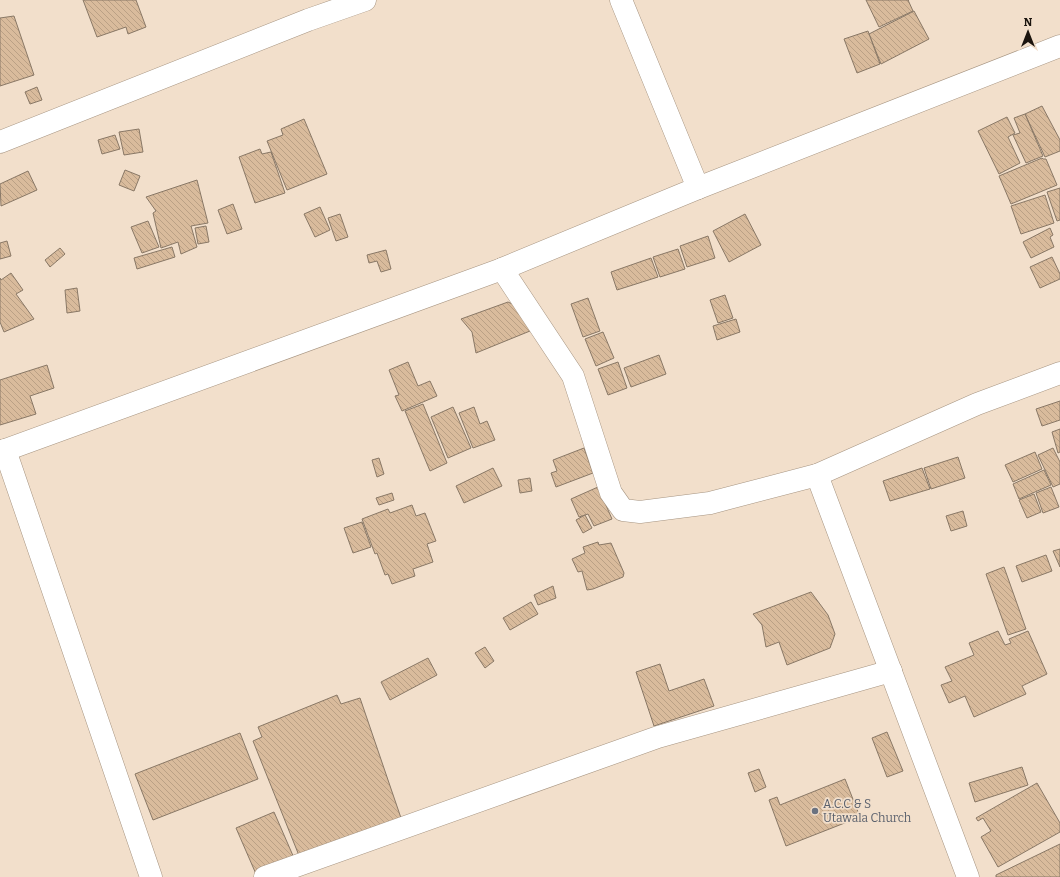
<svg xmlns="http://www.w3.org/2000/svg" width="1060" height="877" font-family="Bitter,serif">
  <style>
    .building { fill: url(#building-back-hatch); stroke: #897866 }
    .lines { fill: none; stroke-linecap: round; stroke-linejoin: round }
    .minor-casing { stroke: #a69481; stroke-width: 23 }
    .minor { stroke: #fff; stroke-width: 22 }
    .worship-dot { fill: #6b7280; stroke: #f2dfcb; stroke-width: 1.5 }
    .labels { text-anchor: middle; stroke-width: 3.5; stroke-linejoin: round; paint-order: stroke }
    .worship-label { font-size: 12px; fill: #5b616d; stroke: #f2dfcb; text-anchor: start }
  </style>
  <defs>
    <pattern id="building-back-hatch" width="6" height="6" patternUnits="userSpaceOnUse"><rect width="6" height="6" fill="#d9bb9c"/><path d="M-1 5l2 2M0 0l6 6M5-1l2 2" fill="none" stroke="#baa085"/></pattern>
  </defs>
  <rect width="100%" height="100%" fill="#f2dfcb"/>
  <g class="building">
    <polygon points="83,0 136,0 146,27 128,34 126,27 97,37"/>
    <polygon points="866,0 909,0 908,0 913,11 879,27"/>
    <polygon points="914,11 929,39 881,64 869,34"/>
    <polygon points="14,16 34,75 0,86 0,18"/>
    <polygon points="868,31 880,64 857,73 844,39"/>
    <polygon points="37,87 42,100 30,104 25,92"/>
    <polygon points="1042,106 1060,140 1060,151 1045,157 1025,114"/>
    <polygon points="1025,114 1043,156 1026,163 1013,135 1020,133 1014,118"/>
    <polygon points="1007,117 1015,133 1008,137 1020,163 999,174 978,131"/>
    <polygon points="304,119 327,174 287,190 267,141 283,135 281,129"/>
    <polygon points="139,129 143,152 124,155 119,132"/>
    <polygon points="115,135 120,149 102,154 98,140"/>
    <polygon points="260,149 262,154 271,152 285,193 255,203 239,157"/>
    <polygon points="1042,158 1043,159 1046,159 1057,185 1011,204 999,176"/>
    <polygon points="125,170 140,176 134,191 119,185"/>
    <polygon points="28,171 37,190 1,206 0,184"/>
    <polygon points="197,180 208,223 191,226 197,247 181,254 178,242 161,248 153,213 156,211 146,197"/>
    <polygon points="1060,188 1060,220 1057,221 1047,192"/>
    <polygon points="1045,195 1054,223 1021,234 1011,206"/>
    <polygon points="233,204 242,229 227,234 218,210"/>
    <polygon points="320,207 330,230 315,237 304,214"/>
    <polygon points="340,214 348,237 336,241 328,218"/>
    <polygon points="745,214 761,245 729,262 713,231"/>
    <polygon points="148,221 159,247 142,253 131,227"/>
    <polygon points="206,226 209,242 198,244 195,228"/>
    <polygon points="1050,228 1053,235 1050,237 1054,247 1031,258 1023,242"/>
    <polygon points="708,236 715,258 687,267 680,246"/>
    <polygon points="7,241 11,256 0,259 0,243"/>
    <polygon points="172,247 175,257 137,269 134,258"/>
    <polygon points="60,248 65,254 50,267 45,260"/>
    <polygon points="678,249 685,269 660,277 653,257"/>
    <polygon points="386,250 391,269 381,272 377,261 369,263 367,255"/>
    <polygon points="1052,257 1060,274 1060,279 1040,288 1030,267"/>
    <polygon points="651,258 658,277 617,290 611,272"/>
    <polygon points="11,273 23,290 16,294 34,319 4,332 0,322 0,278 1,280"/>
    <polygon points="77,288 80,311 67,313 65,290"/>
    <polygon points="725,295 733,318 718,323 710,300"/>
    <polygon points="588,298 600,331 583,337 571,304"/>
    <polygon points="508,302 525,310 530,331 476,353 472,332 461,319"/>
    <polygon points="736,319 740,332 717,340 713,326"/>
    <polygon points="603,332 614,358 596,366 585,339"/>
    <polygon points="659,355 666,374 631,387 624,368"/>
    <polygon points="408,362 418,386 430,381 437,396 402,411 395,396 399,395 389,370"/>
    <polygon points="618,362 627,388 608,395 598,369"/>
    <polygon points="47,365 54,388 30,396 36,414 0,425 0,380"/>
    <polygon points="1060,401 1060,420 1042,426 1036,409"/>
    <polygon points="423,404 447,463 430,471 405,411"/>
    <polygon points="453,407 471,448 448,458 431,417"/>
    <polygon points="474,407 480,424 487,421 495,440 473,448 459,413"/>
    <polygon points="1060,429 1060,452 1058,453 1052,432"/>
    <polygon points="584,448 593,473 556,487 551,473 557,471 553,460"/>
    <polygon points="1053,448 1060,462 1060,484 1053,487 1038,455"/>
    <polygon points="1035,452 1042,469 1013,482 1005,465"/>
    <polygon points="958,457 965,478 931,489 924,468"/>
    <polygon points="379,458 384,474 377,477 372,460"/>
    <polygon points="493,468 502,486 464,503 456,486"/>
    <polygon points="922,468 930,489 890,501 883,481"/>
    <polygon points="1044,470 1051,485 1019,499 1013,484"/>
    <polygon points="530,478 532,491 520,493 518,480"/>
    <polygon points="598,487 612,519 594,526 588,514 579,517 571,499"/>
    <polygon points="1051,487 1059,507 1043,513 1036,493"/>
    <polygon points="392,493 394,500 379,505 376,498"/>
    <polygon points="1034,494 1041,512 1027,518 1019,500"/>
    <polygon points="412,505 416,516 425,513 436,541 427,544 433,562 413,569 415,576 392,584 388,574 385,575 377,553 375,554 362,519 388,509 390,513"/>
    <polygon points="963,511 967,526 951,531 946,516"/>
    <polygon points="585,515 592,528 583,533 576,520"/>
    <polygon points="362,522 371,547 353,553 344,528"/>
    <polygon points="598,542 599,545 611,543 624,573 623,577 593,589 587,590 582,571 578,572 572,559 585,553 583,547"/>
    <polygon points="1060,549 1060,567 1053,551"/>
    <polygon points="1046,555 1052,571 1022,582 1016,566"/>
    <polygon points="1004,567 1026,629 1008,635 986,574"/>
    <polygon points="553,586 556,598 538,605 534,595"/>
    <polygon points="811,592 828,615 835,634 830,648 787,665 779,642 766,647 762,625 753,614"/>
    <polygon points="531,602 538,614 510,630 503,618"/>
    <polygon points="998,631 1005,645 1011,643 1009,639 1028,631 1047,674 1022,686 1026,694 974,717 965,696 949,703 941,685 952,681 945,667 974,655 969,643"/>
    <polygon points="485,647 494,661 485,668 475,653"/>
    <polygon points="428,658 437,675 390,700 381,682"/>
    <polygon points="660,664 669,691 704,679 714,706 654,726 636,672"/>
    <polygon points="337,695 341,704 360,698 401,818 300,858 253,741 262,737 258,727"/>
    <polygon points="887,732 903,771 887,777 872,738"/>
    <polygon points="240,733 258,779 153,820 135,774"/>
    <polygon points="1022,767 1028,785 975,802 969,783"/>
    <polygon points="759,769 766,787 755,792 748,773"/>
    <polygon points="845,779 860,817 786,846 769,800 777,797 780,805"/>
    <polygon points="1037,783 1060,823 1060,832 998,867 981,837 991,831 983,818 978,821 976,818"/>
    <polygon points="274,812 294,858 256,874 236,828"/>
    <polygon points="1060,844 1060,877 996,877 996,875"/>
  </g>
  <g class="lines">
    <g class="minor-casing">
      <g id="minor">
        <polyline points="621,0 698,188"/>
        <polyline points="0,142 308,20 365,0"/>
        <polyline points="502,269 573,376 611,493 623,510 640,512 710,503 817,475 977,404 1060,373"/>
        <polyline points="5,450 151,877"/>
        <polyline points="0,452 502,269 698,188 1060,46"/>
        <polyline points="817,475 968,877"/>
        <polyline points="265,877 658,737 891,671"/>
      </g>
    </g>
    <use href="#minor" class="minor"/>
  </g>
  <circle class="worship-dot" cx="815" cy="811" r="4"/>
  <g class="labels">
    <g class="worship-label">
      <text x="823" y="808">A.C.C &amp; S<tspan x="823" dy="14">Utawala Church</tspan></text>
    </g>
  </g>
  <g transform="translate(1028 32)" stroke="#f2dfcb" stroke-width="3" paint-order="stroke">
  <path d="M0-3L7 15L0 10L-7 15Z" fill="#1c150f"/>
  <text y="-6" font-size="11" font-weight="bold" text-anchor="middle" fill="#1c150f">N</text>
  </g>
</svg>
